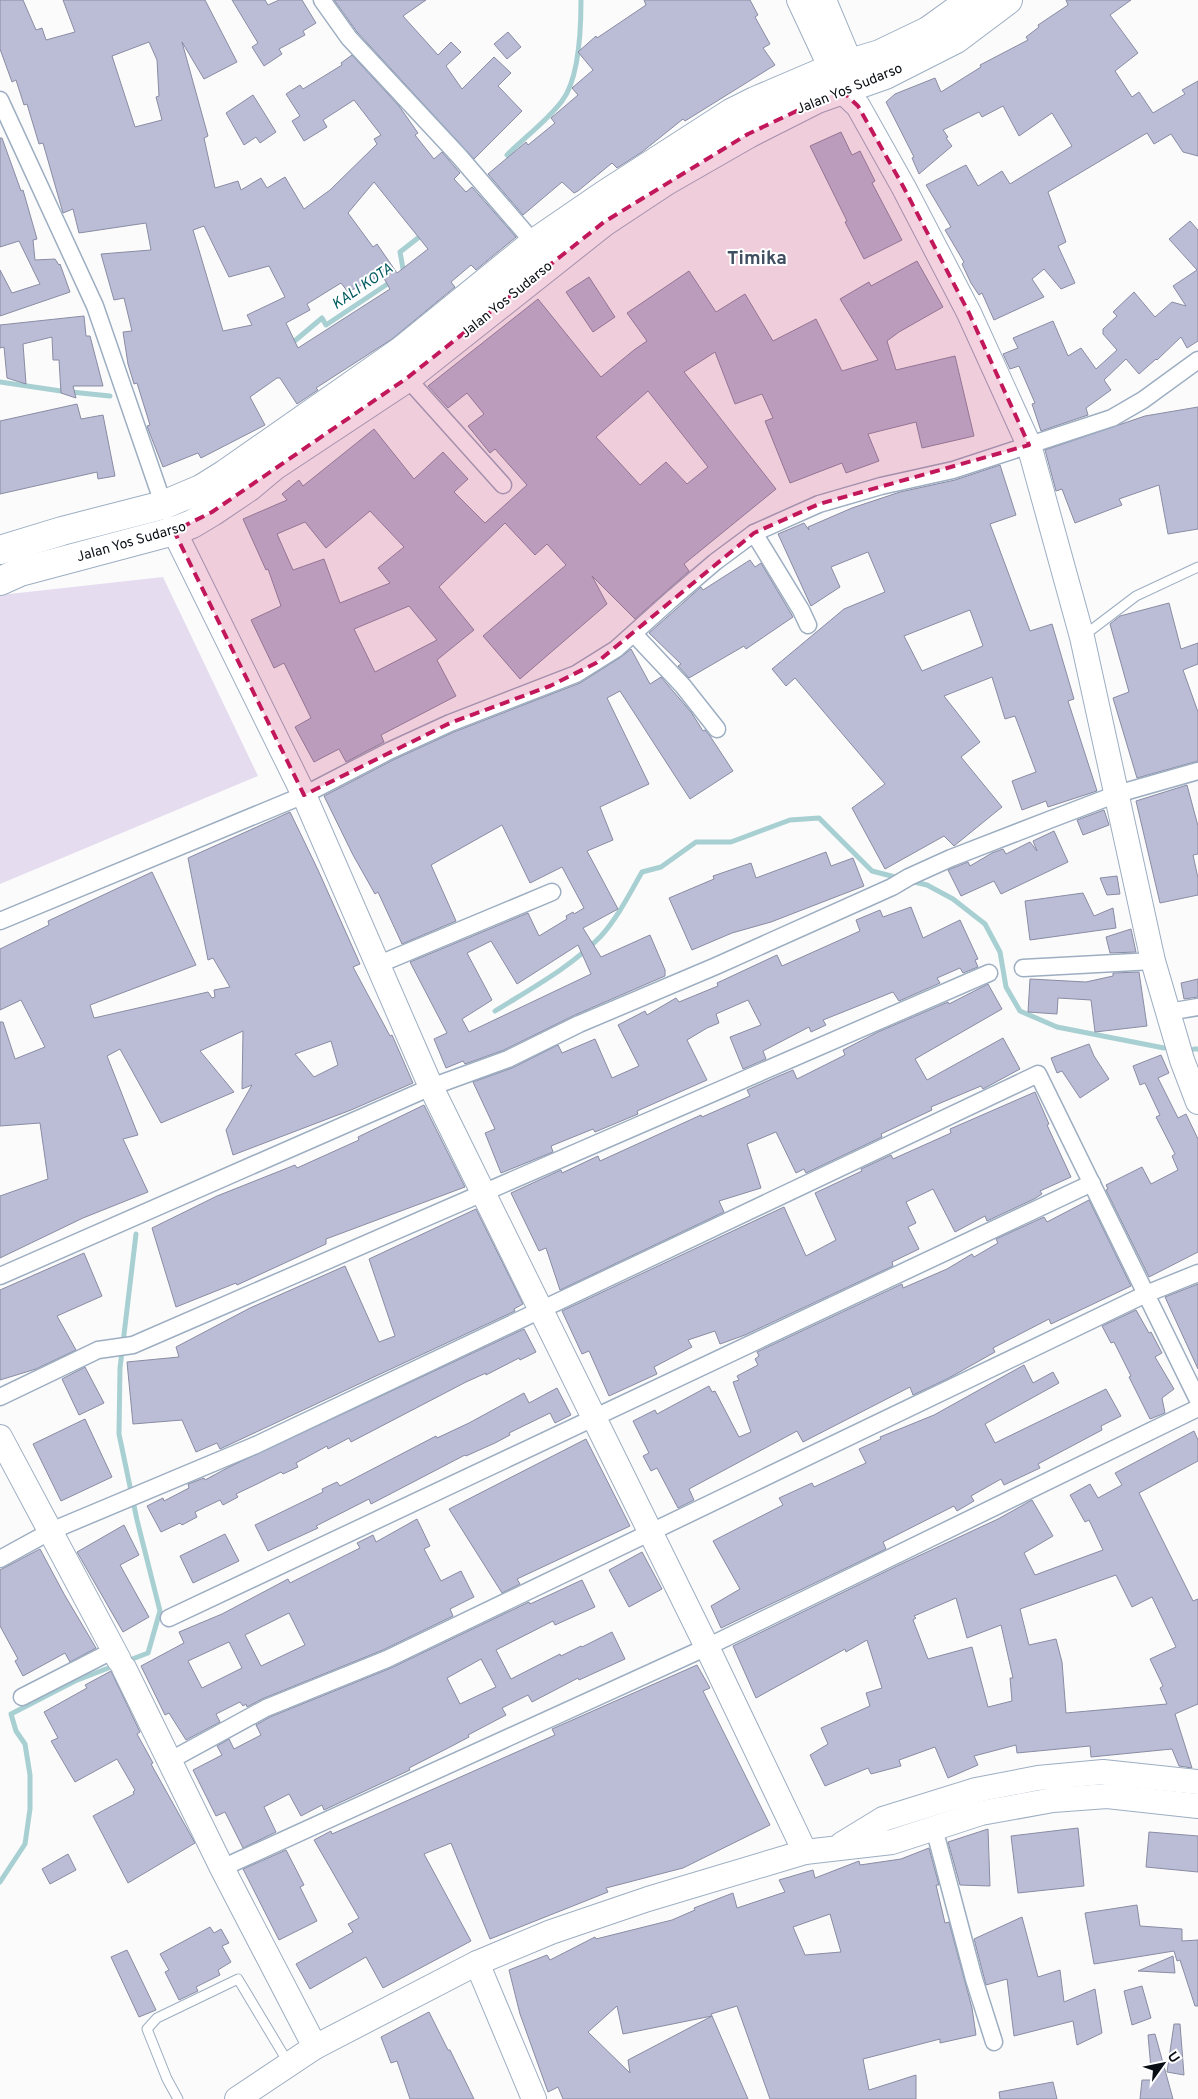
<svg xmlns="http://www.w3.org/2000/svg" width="1198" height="2099" font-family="Overpass,sans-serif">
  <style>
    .green { fill: #e5dcef }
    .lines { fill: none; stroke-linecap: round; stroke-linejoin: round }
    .stream { stroke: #a8d0d2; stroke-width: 5 }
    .building { fill: #babdd5; stroke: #898ca3; fill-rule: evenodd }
    .lane-casing { stroke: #9daec2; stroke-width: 11 }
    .street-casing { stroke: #9daec2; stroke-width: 19 }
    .secondary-casing { stroke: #9daec2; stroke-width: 26 }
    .highway-casing { stroke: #9daec2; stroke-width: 30 }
    .lane { stroke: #fff; stroke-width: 9 }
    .street { stroke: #fff; stroke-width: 16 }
    .secondary { stroke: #fff; stroke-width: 24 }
    .highway { stroke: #fff; stroke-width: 28 }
    .marked { fill: #c2185b; fill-opacity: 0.2; stroke: #c2185b; stroke-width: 4; stroke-dasharray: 10 6; stroke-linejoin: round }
    .labels { text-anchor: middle; stroke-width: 4; stroke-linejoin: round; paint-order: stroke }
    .street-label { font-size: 14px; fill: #090e15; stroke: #fff }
    .water-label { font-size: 15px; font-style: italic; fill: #015c5f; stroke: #fff }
    .district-label { font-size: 19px; font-weight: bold; fill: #3f4e60; stroke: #fff }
  </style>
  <rect width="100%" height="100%" fill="#fbfbfb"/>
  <polygon class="green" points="163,577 258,776 0,884 0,595"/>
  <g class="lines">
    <g class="stream">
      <path d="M507 155C525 137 547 121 562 101 579 79 581 27 581 0"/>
      <polyline points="404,274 400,252 423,234"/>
      <polyline points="291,344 322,318 326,325 392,281"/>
      <polyline points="0,382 61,391 110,396"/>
      <polyline points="910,881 927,885 953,899 985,924 1000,952 1006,987 1020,1011 1057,1027 1164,1048"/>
      <path d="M495 1011C532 988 571 967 601 936 618 917 630 893 642 872L661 867 696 842H731L790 820 819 818 872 871 899 878"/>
      <polyline points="1194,1049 1198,1049"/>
      <polyline points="127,1661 148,1653 160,1611 137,1520 119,1434 120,1368 136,1234"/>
      <polyline points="0,1882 25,1844 30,1809 30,1775 25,1744 16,1731 11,1714 75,1681 116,1665"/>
    </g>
  </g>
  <g class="building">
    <path d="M0 0H23L36 30 42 28 46 40 75 32 63 0H205L237 62 204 79 182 42 208 136 204 138 215 188 238 181 241 190 261 178 267 188 285 177 304 209 330 190 377 144 374 139 381 135 354 100 323 120 327 127 304 141 292 121 300 116 286 94 300 85 303 89 342 65 341 63 352 55 399 106 418 133 415 135 434 159 442 152 460 173 454 179 466 192 472 187 516 237 476 270 471 265 451 282 455 287 392 339 316 388 318 390 297 404 280 378H277L250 397 265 425 201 458 198 453 163 467 150 434 147 426 150 425 137 383 134 384 128 364 123 332 132 331 124 298 114 300 101 254 151 250 146 223 79 233 73 209 63 213 43 143 39 144 27 104 24 105 16 80 12 82 0 49ZM149 42 157 60 159 96 156 97 162 120 135 127 112 56ZM374 182 428 249 397 273 377 244 373 247 348 213ZM204 226 229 277 269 266 285 297 247 315 252 325 223 331 193 230ZM382 275 390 289 298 348 286 323 310 310 307 304 341 283 348 292Z"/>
    <polygon points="232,0 265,0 268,5 279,0 302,0 316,23 303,31 305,35 279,49 282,54 264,66 252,47 258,43"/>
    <polygon points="334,0 426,0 403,16 438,55 451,42 461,52 446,66 462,89 494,57 511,73 498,86 522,111 474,159 357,32"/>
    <polygon points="644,0 750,0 758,15 755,17 770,44 763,48 775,65 685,121 683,119 642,152 617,168 612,163 578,191 574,193 562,182 523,215 488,174 526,142 528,145 555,123 551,118 578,95 572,88 593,70 578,52 596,36 597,38 646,5"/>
    <polygon points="1066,0 1131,0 1110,15 1138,53 1115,71 1132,97 1139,92 1153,113 1185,94 1182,90 1198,81 1198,156 1183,152 1171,134 1154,144 1147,133 1048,192 1066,242 1058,246 1075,283 1061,289 1044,269 1032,279 1044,297 994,320 982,293 979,295 971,283 962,264 964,262 945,230 951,227 926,185 966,165 978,186 1002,171 1010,184 1072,146 1052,113 1019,136 1003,106 982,117 979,112 943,130 948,137 946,138 952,146 919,174 912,158 914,157 886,102 895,94 935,78 941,92 981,67 980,65 1028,40 1026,37 1039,27 1038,25 1068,5"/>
    <polygon points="508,32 521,47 507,59 494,44"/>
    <polygon points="253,95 276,132 260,143 256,137 244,145 226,113"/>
    <polygon points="841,132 852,155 860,151 875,181 872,183 902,240 864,259 845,222 847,221 810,146"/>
    <polygon points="0,138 2,138 21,191 23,190 37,239 33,240 35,260 55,259 59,265 60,264 70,292 0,316 0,270 12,293 40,284 19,241 0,247"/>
    <polygon points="1190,221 1198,230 1198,341 1187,348 1181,337 1157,360 1156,359 1139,374 1126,359 1104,380 1111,390 1086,408 1088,415 1041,431 1032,404 1035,403 1019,366 1010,369 1003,354 1018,348 1013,338 1053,321 1068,356 1081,348 1096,369 1117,350 1103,334 1103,329 1117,316 1113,312 1134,292 1155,317 1172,302 1186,306 1173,286 1197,270 1169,239"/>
    <path d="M917 261 943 307 899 332 887 341 896 370 955 356 974 436 922 448 916 422 868 434 879 461 846 473 842 463 790 483 765 421 773 418 762 394 735 404 715 352 684 372 776 489 684 564 689 571 635 619 592 576 607 604 520 679 483 636 566 565 547 544 535 555 505 523 439 587 474 630 437 660 456 696 381 735 384 742 346 762 339 749 314 762 295 727 311 718 284 663 274 668 251 620 281 606 268 569 266 570 243 519 287 500 282 494 299 480 303 486 374 429 414 479 443 452 468 479 454 492 485 523 527 485 495 449 490 453 468 426 484 414 467 393 448 408 428 386 538 299 601 377 634 350 647 341 627 313 689 271 716 312 745 294 773 341 816 319 842 371 878 360 840 299 869 282 871 286ZM648 391 708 467 687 484 666 462 640 485 596 437ZM370 511 404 547 378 568 390 583 340 603 324 559 293 570 277 534 305 522 326 548ZM409 606 437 640 375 672 354 629Z"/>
    <polygon points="589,277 615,317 593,332 566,292"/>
    <polygon points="84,316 86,336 90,336 103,386 73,386 76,398 61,393 59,360 53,360 52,337 23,344 26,384 7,378 4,347 0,348 0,325"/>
    <polygon points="77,404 81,419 103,415 115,476 98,479 97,472 0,494 0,421"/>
    <polygon points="1198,407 1198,529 1168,534 1159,485 1119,499 1122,505 1075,523 1062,489 1056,491 1045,450 1145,416"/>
    <path d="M1000 465 1016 515 990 524 1030 631 1052 624 1074 699 1068 701 1097 791 1048 807 1046 801 1022 810 1012 781 1036 772 1015 716 1005 719 992 677 944 696 980 742 961 757 1002 807 954 846 944 836 885 869 852 808 885 784 795 678 786 686 772 669 844 609 885 592 868 552 831 567 840 587 811 606 778 534 804 523 809 530 808 527 852 508 900 492 955 480ZM970 610 983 646 922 671 904 636Z"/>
    <polygon points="750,560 755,567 761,563 793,617 746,649 744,646 689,678 678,666 681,664 649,633 701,587 703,590"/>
    <polygon points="1169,603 1181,649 1198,643 1198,664 1183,670 1198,712 1198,761 1137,778 1113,698 1129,692 1110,624 1120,616"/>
    <path d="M631 649 650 684 661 677 691 712 703 731 705 730 710 736 733 771 690 799 620 691 607 698 649 784 600 807 613 840 587 851 618 909 583 928 601 957 650 935 665 970V976L575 1015 504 1050 465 1064 463 1061 446 1068 434 1039 447 1033 410 962 528 913 539 936 567 919 566 916 573 912 574 914 584 908 562 867 530 883 502 825 431 865 456 921 402 944 378 892 375 894 353 855 324 796 393 760 454 732 580 683 621 657ZM491 941 517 984 578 945 591 974 469 1032 462 1019 492 1000 467 953Z"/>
    <polygon points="1187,785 1198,826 1198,854 1193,855 1198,878 1198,895 1160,903 1136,801"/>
    <polygon points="1104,810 1109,825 1083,835 1077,820"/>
    <path d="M290 812 318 870 360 964 353 967 390 1036 392 1035 413 1083 351 1110 233 1155 226 1130 252 1085 242 1089 243 1031 200 1051 234 1092 161 1123 120 1049 107 1056 138 1135 123 1139 148 1192 83 1218 0 1258V1196L48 1179 40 1123 0 1126V1022H3L15 1059 45 1047 21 1000 0 1010V949L49 925 48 921 152 872 196 965 90 1005 94 1018 208 992 212 998 215 997 214 990 230 987 213 958 208 960 188 858ZM331 1041 338 1065 314 1077 295 1054Z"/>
    <polygon points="1054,831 1068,862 1001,894 994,881 961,896 948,870 968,862 970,866 992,853 1003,849 1006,854 1030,842 1037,851 1033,841"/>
    <polygon points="826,852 831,866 853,858 864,886 771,922 732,933 692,950 669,898 714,879 713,876 751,863 756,878"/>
    <polygon points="1117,876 1120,894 1107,895 1100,878"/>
    <polygon points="1083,893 1094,916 1113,908 1116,928 1030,940 1025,901"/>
    <polygon points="911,907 923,938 960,920 978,959 975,960 978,967 963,973 960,968 937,978 940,983 899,1001 893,992 823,1020 826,1025 811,1032 809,1027 763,1051 766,1059 743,1069 730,1037 761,1025 748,1000 716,1014 719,1023 707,1028 687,1040 707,1080 637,1111 638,1114 595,1132 593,1129 551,1146 553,1152 501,1173 485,1133 495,1129 473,1082 512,1068 558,1045 562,1053 595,1039 612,1078 639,1066 618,1025 645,1011 647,1015 676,998 679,1002 718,986 717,983 777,955 782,966 860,931 856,920 880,910 883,917"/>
    <polygon points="1131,929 1136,952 1110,953 1106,937"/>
    <polygon points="1139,972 1147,1026 1095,1032 1091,1000 1058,998 1057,1014 1028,1012 1030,979 1086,982 1113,976 1113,973"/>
    <polygon points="1198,979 1198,997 1184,999 1181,983"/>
    <polygon points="988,984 1002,1009 915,1059 927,1080 1003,1038 1020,1069 983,1089 981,1086 931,1107 932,1110 881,1134 882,1137 806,1173 804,1169 796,1173 776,1132 747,1144 761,1188 719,1201 724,1212 560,1290 546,1248 539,1251 511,1193 561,1170 562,1173 598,1156 600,1161 701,1115 702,1117 750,1096 747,1090 774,1078 793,1070 797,1079 845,1055 843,1050 878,1032 948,1002 949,1004"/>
    <polygon points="1089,1044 1094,1056 1109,1079 1080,1098 1062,1071 1057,1073 1051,1058"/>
    <polygon points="1161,1055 1169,1073 1158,1078 1178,1118 1186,1114 1198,1139 1198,1252 1149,1277 1106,1190 1108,1189 1106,1185 1142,1167 1151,1184 1178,1170 1172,1156 1175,1154 1156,1117 1160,1115 1145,1083 1140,1085 1133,1066"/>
    <polygon points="1035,1092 1049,1124 1047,1125 1071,1177 1040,1191 1042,1194 1034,1199 987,1221 985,1216 955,1232 933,1189 906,1202 916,1223 908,1227 919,1249 892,1262 893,1266 745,1335 720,1344 715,1331 688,1340 692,1347 654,1367 657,1374 609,1396 589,1351 582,1354 562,1311 784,1207 806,1256 836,1240 815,1193 862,1171 861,1169 891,1155 893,1159 951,1133 950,1129"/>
    <polygon points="424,1105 465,1187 326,1239 326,1244 237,1285 236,1283 176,1307 152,1228 217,1196 295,1165 297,1168 359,1140 358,1137"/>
    <polygon points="1089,1200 1131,1286 1051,1324 1049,1319 993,1348 995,1352 949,1378 913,1395 910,1387 803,1442 797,1431 689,1489 694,1500 678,1508 657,1468 651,1471 643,1456 649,1453 633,1421 655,1410 657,1414 709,1386 712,1392 715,1391 739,1437 751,1432 733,1382 739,1380 737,1376 758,1365 755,1359 759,1356 757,1352 902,1284 903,1288 947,1269 972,1254 974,1257 998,1243 996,1239 1044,1217 1047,1222"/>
    <polygon points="476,1209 523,1304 514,1309 515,1311 220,1449 217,1443 196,1452 182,1420 133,1424 127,1362 179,1357 176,1347 250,1308 345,1266 379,1342 395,1336 369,1259"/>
    <polygon points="84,1253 102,1296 57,1316 76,1350 36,1369 0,1380 0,1290"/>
    <polygon points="1198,1284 1198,1369 1165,1297"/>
    <polygon points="1136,1310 1149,1333 1151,1332 1162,1353 1155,1357 1174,1389 1162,1398 1165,1413 1150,1419 1129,1377 1131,1376 1114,1342 1111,1343 1102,1326"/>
    <polygon points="524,1329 536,1352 520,1360 519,1358 486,1375 486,1373 466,1382 351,1442 349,1438 328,1449 327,1446 296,1463 298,1467 283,1474 281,1472 257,1484 236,1494 238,1497 223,1505 220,1500 195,1512 197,1517 182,1525 180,1523 161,1532 147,1506 163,1498 164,1501 189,1488 188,1484 204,1478 205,1480 229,1467"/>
    <polygon points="1024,1365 1033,1383 1053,1372 1059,1383 985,1424 995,1443 1106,1389 1121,1416 1101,1426 1102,1430 1038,1464 1040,1468 1004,1485 1001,1479 971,1496 974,1501 957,1511 954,1506 883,1542 886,1549 721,1628 711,1606 740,1589 713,1541 783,1505 779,1498 812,1483 814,1487 866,1463 859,1449 881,1439 880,1437 934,1415"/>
    <polygon points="85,1367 104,1403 79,1415 62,1379"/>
    <polygon points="557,1388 571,1415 555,1423 550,1413 509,1433 510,1435 495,1443 466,1456 465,1455 371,1504 369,1499 316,1526 318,1528 268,1551 255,1525 323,1492 322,1489 337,1482 340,1486 436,1436 437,1438 469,1423 524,1393 529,1403"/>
    <polygon points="85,1419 112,1477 61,1501 33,1444"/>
    <path d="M1194 1431 1198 1440V1461L1139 1493 1193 1601 1198 1599V1704L1175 1714 1192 1768 1179 1766 1172 1749 1091 1757 1090 1746 1017 1753 1016 1745 974 1756 978 1765 948 1778 935 1747 899 1760 901 1766 871 1774 868 1768 825 1786 810 1755 828 1744 821 1728 870 1706 866 1693 882 1688 867 1640 846 1652 845 1649 756 1698 733 1646 899 1565 998 1519 1032 1500 1053 1536 1024 1553 1035 1575 1103 1550 1089 1520 1085 1522 1070 1495 1090 1484 1098 1498 1122 1485 1115 1473ZM1116 1575 1132 1607 1152 1597 1176 1647 1150 1659 1163 1686 1160 1688 1167 1704 1066 1713 1062 1662 1056 1639 1029 1645 1020 1609ZM956 1598 967 1638 1001 1625 1013 1678H1010L1012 1701 988 1707 972 1647 928 1659 913 1620 916 1618 914 1616Z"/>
    <polygon points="586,1439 630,1526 517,1579 520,1584 502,1593 449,1509"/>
    <path d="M417 1519 430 1546 424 1549 441 1581 461 1571 474 1597 450 1609 453 1616 383 1650 262 1699 247 1707 246 1704 243 1706 240 1702 216 1714 220 1722 186 1740 169 1713 165 1715 141 1666 184 1643 179 1632 222 1614 288 1579 290 1583 360 1548 357 1543 373 1535 376 1542ZM289 1613 305 1645 261 1666 245 1635ZM229 1642 242 1668 202 1688 188 1661Z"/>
    <polygon points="124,1525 139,1555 120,1565 149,1617 123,1632 77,1552"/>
    <polygon points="225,1534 239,1561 193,1583 180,1556"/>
    <polygon points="40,1549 64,1594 96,1648 70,1662 65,1653 23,1676 15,1661 18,1659 0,1626 0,1570"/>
    <polygon points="642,1552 662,1589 629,1607 609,1570"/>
    <path d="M582 1580 595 1607 555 1625 553 1621 496 1650 511 1679 560 1654 561 1656 581 1646 582 1647 612 1632 625 1659 579 1680 578 1678 532 1702 528 1695 502 1708 506 1715 468 1735 469 1737 450 1747 409 1768 410 1770 324 1810 322 1805 301 1816 289 1794 264 1807 276 1832 243 1848 225 1812 216 1816 193 1770 222 1755 217 1746 229 1739 234 1749 261 1735 256 1725 270 1717 391 1668 529 1602 530 1604ZM481 1659 496 1687 460 1704 447 1678Z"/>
    <polygon points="697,1665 710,1688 703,1691 770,1825 683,1868 606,1888 608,1892 490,1939 451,1843 424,1854 471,1941 383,1988 366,1957 310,1989 296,1964 353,1932 348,1924 359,1918 314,1840 331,1831 332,1834 555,1735 552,1729"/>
    <polygon points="111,1671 140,1732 137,1734 153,1763 151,1764 195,1843 128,1883 93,1816 134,1794 133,1792 135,1790 117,1759 75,1782 51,1741 58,1738 44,1712 87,1688 85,1685"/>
    <polygon points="1078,1828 1084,1886 1018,1893 1011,1836"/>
    <polygon points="988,1829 990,1886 960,1885 948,1842"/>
    <polygon points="1149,1832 1198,1836 1198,1872 1146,1867"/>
    <path d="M929 1848 939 1885H936L945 1923 949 1922 972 2008 976 2035 940 2043V2039L863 2059 869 2090 916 2075V2099H770L737 2006 711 2014 712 2016 623 2034 617 2006 588 2032 630 2073 628 2060 712 2016 748 2099H563L558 2087 548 2092 520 2014 509 1970 547 1955 550 1960 595 1937 596 1939 672 1920 695 1910 694 1908 733 1893 737 1908 785 1892 779 1880 813 1870 815 1878 859 1861 860 1865 901 1859ZM830 1914 841 1952 805 1955 793 1927Z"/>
    <polygon points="286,1850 304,1885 300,1887 317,1921 279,1940 243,1869"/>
    <polygon points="68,1854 76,1870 50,1884 42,1869"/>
    <polygon points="1137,1905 1140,1926 1182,1929 1182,1941 1198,1940 1198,2006 1195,2006 1180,1960 1177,1961 1174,1951 1094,1964 1085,1913"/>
    <polygon points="1022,1917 1038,1977 1060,1970 1064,2002 1095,1989 1102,2033 1077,2045 1073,2021 1014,2036 1007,1979 986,1985 974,1939"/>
    <polygon points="210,1927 214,1933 221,1929 229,1943 222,1946 231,1962 218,1970 220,1975 196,1987 198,1991 179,2000 165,1972 169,1970 160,1954"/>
    <polygon points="127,1950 156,2010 139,2017 111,1957"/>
    <polygon points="1173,1956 1175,1973 1138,1971"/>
    <polygon points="1142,1986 1151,2018 1132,2025 1124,1991"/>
    <polygon points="429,2012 448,2050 450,2050 474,2099 410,2099 397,2061 391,2063 381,2037"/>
    <polygon points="1174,2024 1180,2024 1184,2075 1167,2072"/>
    <polygon points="1155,2034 1173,2099 1140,2099 1142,2080 1152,2080 1148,2035"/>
    <polygon points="1053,2082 1057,2099 1000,2099 999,2092"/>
  </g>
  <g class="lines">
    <g class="lane-casing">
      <g id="lane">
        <polyline points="1082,637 1136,596 1198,567"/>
        <polyline points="178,2099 167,2079 147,2029 157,2018 238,1979 289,2064"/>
      </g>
    </g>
    <g class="street-casing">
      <g id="street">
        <polyline points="322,0 349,38 459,156 534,243"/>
        <polyline points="0,100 95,306 166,512"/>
        <polyline points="407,378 503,485"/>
        <polyline points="754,533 801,610 808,625"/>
        <polyline points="634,634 683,686 717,729"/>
        <polyline points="0,921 304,795 389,751 450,723 576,674 616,649 674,597 715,562 754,533 819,504 881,486 953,470 1112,418 1143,400 1198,360"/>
        <polyline points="377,965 552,892"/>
        <polyline points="1023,968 1153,961"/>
        <polyline points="1168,1012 1198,1007"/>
        <polyline points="0,1276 431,1087 508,1059 579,1024 716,966 892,887 909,877 951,858 1049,820 1117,794 1198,771"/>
        <polyline points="0,1397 98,1350 133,1345 989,973"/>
        <polyline points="0,1559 51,1531 256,1445 1038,1074 1198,1400"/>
        <polyline points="169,1618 1092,1183"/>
        <polyline points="22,1697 114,1650"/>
        <polyline points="169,1761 266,1708 387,1659 1146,1294 1198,1273"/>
        <polyline points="934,1828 974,1979 994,2042"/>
        <polyline points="222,1868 707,1647 1198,1408"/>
      </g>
    </g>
    <g class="secondary-casing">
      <g id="secondary">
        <polyline points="799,0 841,90 858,106 904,188 969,313 1029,445 1082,637 1153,961 1182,1060 1198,1102"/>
        <polyline points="824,0 857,79"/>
        <polyline points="174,531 304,795 431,1087 707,1647 805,1852"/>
        <polyline points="0,1437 119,1660"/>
        <polyline points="124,1668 222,1868 315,2047"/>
        <polyline points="842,1844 883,1819 976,1790 1038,1778 1103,1772 1198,1782"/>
        <polyline points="477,1963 534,2099"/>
        <polyline points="237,2099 315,2047 477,1963 551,1932 648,1899 805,1852 892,1842 981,1813 1053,1800 1107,1796 1198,1806"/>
      </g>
    </g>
    <g class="highway-casing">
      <g id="highway">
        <polyline points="0,550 62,531 163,505 201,489 225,474 401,351 534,243 604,195 731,113 755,101 830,69 880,54 928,31 971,0"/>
        <polyline points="0,581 20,572 174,531 192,524 212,512 249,487 274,466 407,378 604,222 666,181 748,134 817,99 885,75 956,39 1008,0"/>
      </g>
    </g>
    <use href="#lane" class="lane"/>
    <use href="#street" class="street"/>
    <use href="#secondary" class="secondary"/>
    <use href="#highway" class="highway"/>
  </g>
  <path class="marked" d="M841 90 858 106 904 188 969 313 1029 445 819 504 754 533 596 663 550 686 450 723 304 795 174 531 212 512 407 378 604 222 748 134Z"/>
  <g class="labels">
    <g class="street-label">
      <text transform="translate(849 88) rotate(-22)" y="5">Jalan Yos Sudarso</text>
      <text transform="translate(506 299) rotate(-39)" y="5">Jalan Yos Sudarso</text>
      <text transform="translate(131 541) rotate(-16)" y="5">Jalan Yos Sudarso</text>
    </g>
    <g class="water-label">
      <text transform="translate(362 286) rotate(-34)" y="5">KALI KOTA</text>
    </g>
    <g class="district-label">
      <text x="757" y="264">Timika</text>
    </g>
  </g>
  <g transform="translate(1163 2064) rotate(57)" stroke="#ffffff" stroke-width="4" paint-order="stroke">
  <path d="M0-4L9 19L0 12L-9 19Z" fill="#090e15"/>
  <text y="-8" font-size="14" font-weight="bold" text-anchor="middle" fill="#090e15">U</text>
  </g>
</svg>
